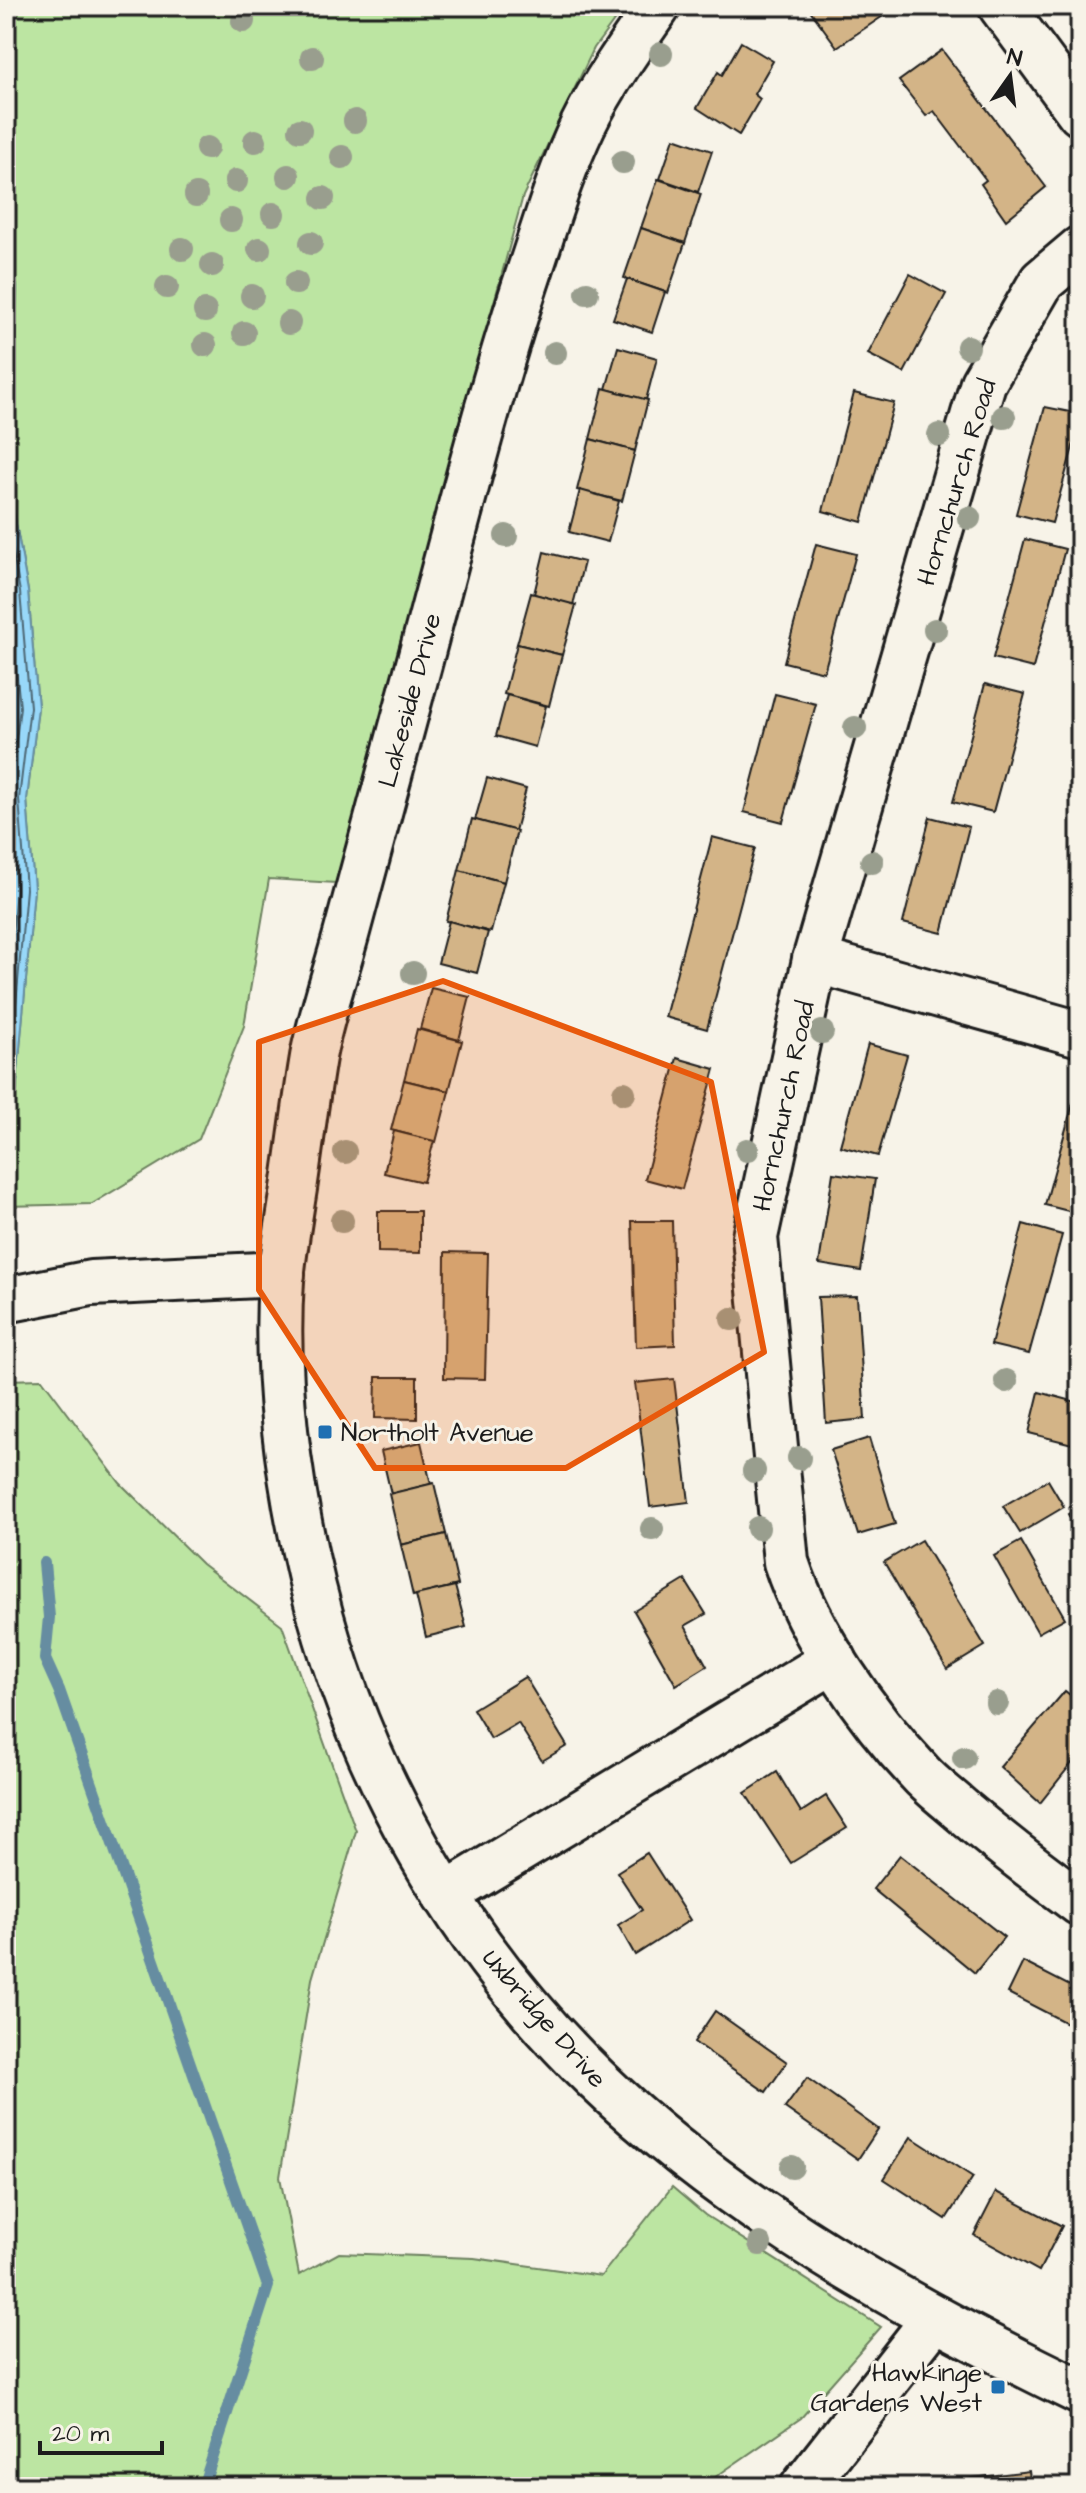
<svg xmlns="http://www.w3.org/2000/svg" width="1086" height="2493" font-family="'Architects Daughter',sans-serif">
  <style>
    .green { fill: #bce5a2; stroke: #6c805f; stroke-width: 2 }
    .water { fill: #98d8f9; stroke: #668da1; stroke-width: 2 }
    .lines { fill: none; stroke-linecap: round; stroke-linejoin: round }
    .shore { stroke: #4e6774; stroke-width: 2 }
    .stream { stroke: #668da1; stroke-width: 12 }
    .building { fill: #d3b487; stroke: #1c1c1c; stroke-width: 2 }
    .street-casing { stroke: #1c1c1c; stroke-width: 50 }
    .street { stroke: #f7f3e8; stroke-width: 44 }
    .tree { fill: #999e8e }
    .marked { fill: #e8590c; fill-opacity: 0.2; stroke: #e8590c; stroke-width: 6; stroke-linejoin: round }
    .poi-dot { fill: #1f6fb2; stroke: #f7f3e8; stroke-width: 3 }
    .labels { text-anchor: middle; stroke-width: 6; stroke-linejoin: round; paint-order: stroke }
    .street-label { font-size: 26px; fill: #1c1c1c; stroke: #f7f3e8 }
    .poi-label { font-size: 26px; fill: #1c1c1c; stroke: #f7f3e8; text-anchor: start }
  </style>
  <rect width="100%" height="100%" fill="#f7f3e8"/>
  <filter id="ink" filterUnits="userSpaceOnUse"><feTurbulence type="fractalNoise" baseFrequency=".0125" numOctaves="2"/><feDisplacementMap in="SourceGraphic" scale="16" xChannelSelector="R" yChannelSelector="G"/><feConvolveMatrix kernelMatrix="1 2 1 2 8 2 1 2 1" color-interpolation-filters="sRGB"/></filter>
  <g filter="url(#ink)">
    <g class="green">
      <polygon points="6,6 625,6 594,48 523,196 336,883 269,879 244,1026 199,1139 92,1204 6,1206 6,1098 16,1093 34,889 27,799 38,707 28,591 6,468 6,431 17,286 6,262"/>
      <polygon points="42,1379 120,1483 202,1564 282,1625 356,1831 312,1979 280,2177 299,2275 339,2253 474,2258 601,2276 672,2187 705,2215 881,2327 801,2418 711,2480 696,2487 6,2487 6,1380"/>
    </g>
    <g class="water">
      <polygon points="6,262 17,286 14,358 6,431"/>
      <polygon points="6,468 28,591 38,707 27,799 34,889 16,1094 6,1098"/>
    </g>
    <g class="lines">
      <g class="shore">
        <polyline points="6,514 20,592 30,707 19,799 26,889 9,1086 6,1089"/>
        <polyline points="6,572 20,707 9,798 16,889 6,1006"/>
      </g>
      <polyline class="stream" points="44,1563 49,1617 45,1659 59,1690 268,2286 203,2487"/>
    </g>
    <g class="building">
      <polygon points="807,6 898,6 837,47"/>
      <polygon points="741,42 773,61 754,94 760,99 739,135 697,108 718,72 722,75"/>
      <polygon points="942,50 1046,187 1006,220 981,184 986,180 934,111 926,116 899,81"/>
      <polygon points="674,138 712,151 698,192 660,179"/>
      <polygon points="658,179 701,194 685,243 641,228"/>
      <polygon points="641,228 685,243 668,293 624,278"/>
      <polygon points="910,274 946,294 904,373 868,354"/>
      <polygon points="627,279 665,292 652,332 613,319"/>
      <polygon points="618,347 657,358 646,400 606,389"/>
      <polygon points="603,388 648,400 635,451 590,439"/>
      <polygon points="854,393 894,403 862,522 823,511"/>
      <polygon points="1045,407 1080,414 1080,421 1052,523 1016,514"/>
      <polygon points="590,439 635,451 622,501 577,490"/>
      <polygon points="580,490 619,501 608,542 569,532"/>
      <polygon points="1025,539 1065,549 1033,668 993,658"/>
      <polygon points="816,544 856,554 824,672 784,662"/>
      <polygon points="544,552 584,562 573,605 534,594"/>
      <polygon points="531,593 576,605 562,655 517,644"/>
      <polygon points="517,644 562,655 549,706 504,694"/>
      <polygon points="985,684 1025,694 993,812 953,802"/>
      <polygon points="775,694 816,704 783,822 744,812"/>
      <polygon points="507,695 546,706 535,747 496,736"/>
      <polygon points="487,778 526,789 515,831 475,820"/>
      <polygon points="930,817 969,827 942,933 903,923"/>
      <polygon points="472,819 517,831 504,882 459,870"/>
      <polygon points="712,837 755,848 707,1029 665,1017"/>
      <polygon points="459,870 504,882 491,932 446,921"/>
      <polygon points="449,921 488,932 477,973 438,963"/>
      <polygon points="431,988 470,997 459,1040 420,1029"/>
      <polygon points="417,1029 462,1041 449,1091 404,1080"/>
      <polygon points="868,1044 907,1055 878,1156 840,1146"/>
      <polygon points="677,1058 715,1069 682,1189 645,1179"/>
      <polygon points="404,1080 449,1091 436,1142 391,1130"/>
      <polygon points="1073,1103 1080,1105 1080,1214 1045,1205"/>
      <polygon points="394,1131 434,1141 423,1182 384,1173"/>
      <polygon points="833,1173 875,1179 861,1271 819,1264"/>
      <polygon points="378,1211 420,1211 420,1253 378,1252"/>
      <polygon points="632,1221 672,1221 675,1345 636,1347"/>
      <polygon points="1023,1224 1062,1235 1029,1354 991,1345"/>
      <polygon points="445,1252 488,1253 485,1379 444,1378"/>
      <polygon points="857,1296 865,1419 826,1423 818,1297"/>
      <polygon points="376,1377 417,1377 417,1419 375,1418"/>
      <polygon points="674,1379 689,1502 650,1507 635,1383"/>
      <polygon points="1039,1392 1080,1403 1080,1446 1029,1433"/>
      <polygon points="869,1438 895,1524 858,1535 831,1450"/>
      <polygon points="421,1442 431,1484 391,1494 381,1451"/>
      <polygon points="1048,1480 1064,1507 1020,1533 1003,1506"/>
      <polygon points="434,1483 446,1534 401,1545 389,1494"/>
      <polygon points="1080,1507 1080,1535 1068,1514"/>
      <polygon points="446,1534 458,1585 413,1596 401,1545"/>
      <polygon points="921,1540 985,1646 947,1669 884,1562"/>
      <polygon points="1021,1541 1065,1618 1038,1633 994,1556"/>
      <polygon points="685,1580 706,1614 685,1626 707,1666 676,1685 634,1611"/>
      <polygon points="455,1586 466,1627 426,1637 416,1595"/>
      <polygon points="525,1677 567,1746 542,1761 518,1723 491,1739 473,1709"/>
      <polygon points="1080,1690 1080,1753 1040,1803 1000,1767 1065,1691 1074,1698"/>
      <polygon points="777,1772 801,1812 826,1796 847,1828 791,1863 745,1793"/>
      <polygon points="647,1853 690,1920 635,1955 618,1925 642,1910 617,1872"/>
      <polygon points="900,1855 1004,1937 975,1973 873,1889"/>
      <polygon points="1023,1962 1080,1991 1080,2030 1008,1993"/>
      <polygon points="715,2011 787,2062 766,2092 694,2042"/>
      <polygon points="807,2078 878,2129 858,2159 785,2108"/>
      <polygon points="911,2137 973,2177 946,2219 884,2179"/>
      <polygon points="996,2192 1062,2226 1039,2271 974,2235"/>
      <polygon points="1029,2471 1031,2487 990,2487 988,2476"/>
      <polygon points="988,2476 990,2487 949,2487 948,2481"/>
    </g>
    <g class="lines">
      <g class="street-casing">
        <g id="street">
          <path d="M658 6C632 43 603 84 583 125 561 171 546 222 530 270 484 408 450 550 412 690 390 772 368 853 346 935 335 975 321 1016 313 1057 306 1099 301 1141 295 1182 290 1215 284 1247 281 1280 274 1382 289 1487 313 1587 359 1773 459 1947 597 2080 734 2212 910 2310 1080 2392"/>
          <polyline points="1001,6 1080,113"/>
          <path d="M1080 249 1042 281 983 383 815 960 755 1237 786 1562C810 1635 867 1717 919 1772 931 1786 947 1797 960 1809 999 1842 1039 1873 1080 1903"/>
          <polyline points="815,960 1080,1034"/>
          <polyline points="6,1300 91,1283 282,1274"/>
          <polyline points="445,1895 834,1660"/>
          <polyline points="803,2487 935,2318"/>
        </g>
      </g>
      <use href="#street" class="street"/>
    </g>
    <g class="tree">
      <circle cx="243" cy="21" r="12"/>
      <circle cx="661" cy="54" r="12"/>
      <circle cx="312" cy="58" r="12"/>
      <circle cx="355" cy="121" r="12"/>
      <circle cx="300" cy="130" r="12"/>
      <circle cx="255" cy="141" r="12"/>
      <circle cx="207" cy="148" r="12"/>
      <circle cx="342" cy="157" r="12"/>
      <circle cx="623" cy="162" r="12"/>
      <circle cx="288" cy="176" r="12"/>
      <circle cx="236" cy="181" r="12"/>
      <circle cx="196" cy="195" r="12"/>
      <circle cx="323" cy="198" r="12"/>
      <circle cx="273" cy="214" r="12"/>
      <circle cx="231" cy="220" r="12"/>
      <circle cx="311" cy="243" r="12"/>
      <circle cx="182" cy="249" r="12"/>
      <circle cx="259" cy="249" r="12"/>
      <circle cx="212" cy="265" r="12"/>
      <circle cx="296" cy="283" r="12"/>
      <circle cx="167" cy="287" r="12"/>
      <circle cx="587" cy="293" r="12"/>
      <circle cx="252" cy="296" r="12"/>
      <circle cx="205" cy="311" r="12"/>
      <circle cx="289" cy="323" r="12"/>
      <circle cx="244" cy="333" r="12"/>
      <circle cx="205" cy="345" r="12"/>
      <circle cx="968" cy="347" r="12"/>
      <circle cx="555" cy="353" r="12"/>
      <circle cx="1004" cy="417" r="12"/>
      <circle cx="939" cy="435" r="12"/>
      <circle cx="969" cy="518" r="12"/>
      <circle cx="506" cy="536" r="12"/>
      <circle cx="935" cy="630" r="12"/>
      <circle cx="855" cy="728" r="12"/>
      <circle cx="872" cy="862" r="12"/>
      <circle cx="413" cy="973" r="12"/>
      <circle cx="822" cy="1032" r="12"/>
      <circle cx="624" cy="1093" r="12"/>
      <circle cx="747" cy="1150" r="12"/>
      <circle cx="345" cy="1152" r="12"/>
      <circle cx="342" cy="1221" r="12"/>
      <circle cx="732" cy="1319" r="12"/>
      <circle cx="1006" cy="1381" r="12"/>
      <circle cx="799" cy="1458" r="12"/>
      <circle cx="754" cy="1471" r="12"/>
      <circle cx="758" cy="1528" r="12"/>
      <circle cx="652" cy="1529" r="12"/>
      <circle cx="997" cy="1703" r="12"/>
      <circle cx="964" cy="1758" r="12"/>
      <circle cx="792" cy="2167" r="12"/>
      <circle cx="760" cy="2244" r="12"/>
    </g>
  </g>
  <path class="marked" d="M443 981 711 1082 764 1352 566 1468H375L259 1290V1042Z"/>
  <g class="poi-dot">
    <rect x="317" y="1424" width="16" height="16" rx="4"/>
    <rect x="990" y="2379" width="16" height="16" rx="4"/>
  </g>
  <g class="labels">
    <g class="street-label">
      <text transform="translate(956 482) rotate(-73)" y="9">Hornchurch Road</text>
      <text transform="translate(409 700) rotate(-75)" y="9">Lakeside Drive</text>
      <text transform="translate(783 1106) rotate(-78)" y="9">Hornchurch Road</text>
      <text transform="translate(545 2018) rotate(49)" y="9">Uxbridge Drive</text>
    </g>
    <g class="poi-label">
      <text x="341" y="1441">Northolt Avenue</text>
      <text x="982" y="2381" text-anchor="end">Hawkinge<tspan x="982" dy="30">Gardens West</tspan></text>
    </g>
  </g>
  <rect width="1086" height="2493" fill="none" stroke="#f7f3e8" stroke-width="32"/>
  <rect x="16" y="16" width="1054" height="2461" fill="none" stroke="#1c1c1c" stroke-width="3" filter="url(#ink)"/>
  <g transform="translate(1010 76) rotate(14)" stroke="#f7f3e8" stroke-width="6" paint-order="stroke">
  <path d="M0-6L14 30L0 20L-14 30Z" fill="#1c1c1c"/>
  <text y="-12" font-size="22" font-weight="bold" text-anchor="middle" fill="#1c1c1c">N</text>
  </g>
  <path d="M40 2441v12h122v-12" fill="none" stroke="#1c1c1c" stroke-width="4"/>
  <text x="52" y="2441" font-size="24" fill="#1c1c1c" stroke="#f7f3e8" stroke-width="6" paint-order="stroke">20 m</text>
</svg>
